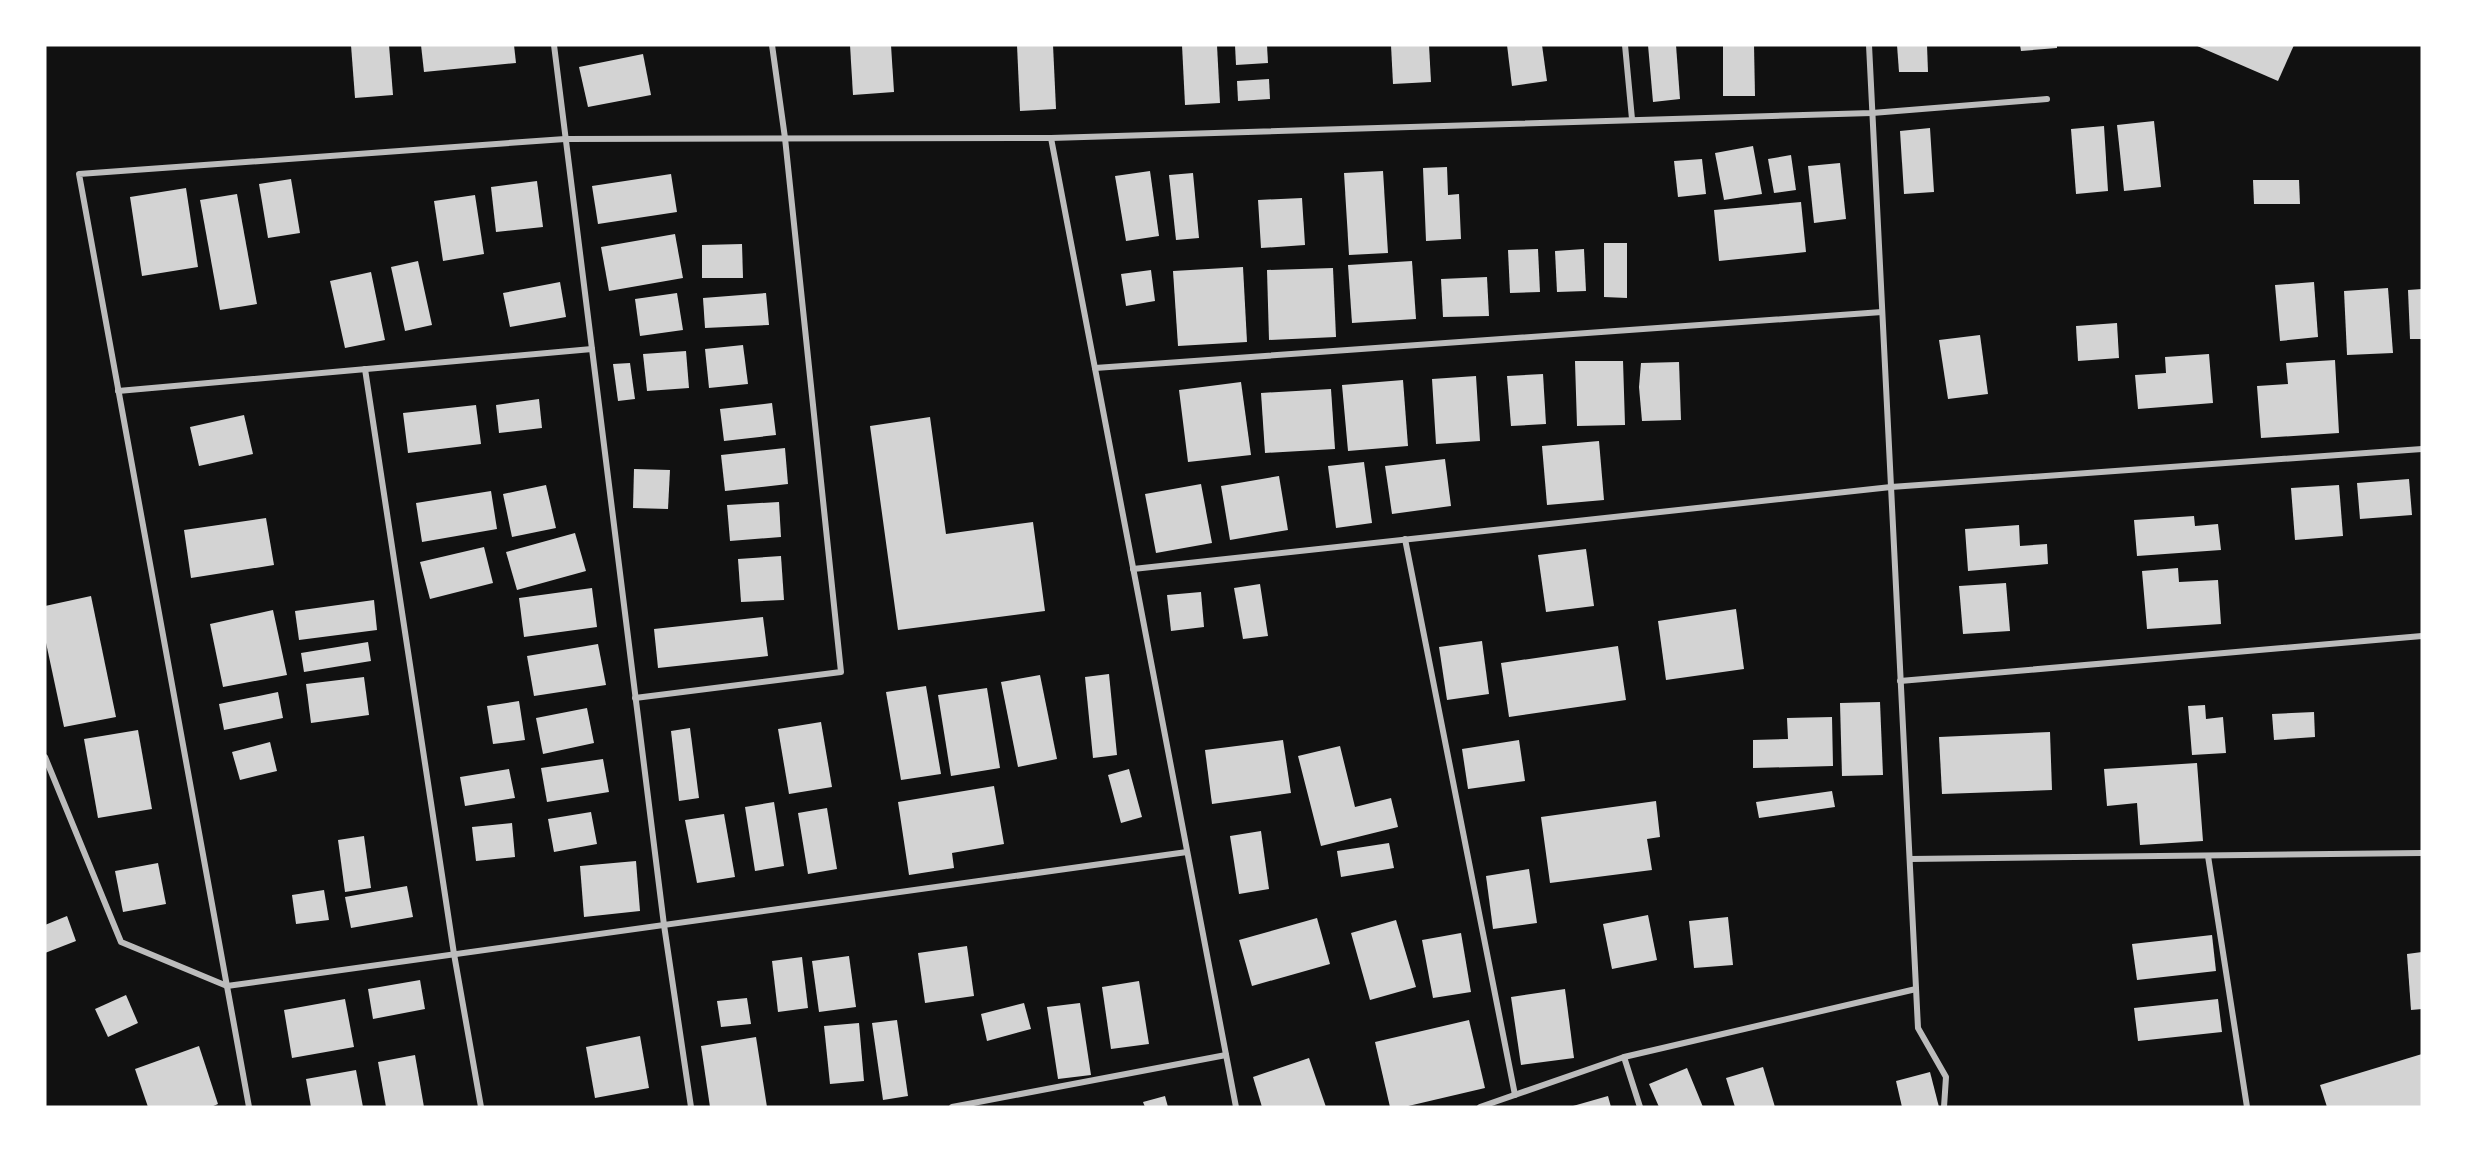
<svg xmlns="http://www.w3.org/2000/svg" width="2467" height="1152" font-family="Quicksand,sans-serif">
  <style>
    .building { fill: #d3d3d3 }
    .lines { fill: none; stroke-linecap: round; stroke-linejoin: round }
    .minor { stroke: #bcbcbc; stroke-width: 6 }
  </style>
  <rect width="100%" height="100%" fill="#111"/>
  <g class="building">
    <polygon points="351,45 389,45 393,95 355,98"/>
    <polygon points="421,45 514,45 516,63 424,72"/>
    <polygon points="850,45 891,45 894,92 853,95"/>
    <polygon points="1017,45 1053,45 1056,109 1020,111"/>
    <polygon points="1182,45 1217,45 1220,103 1185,105"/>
    <polygon points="1235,45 1267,45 1268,63 1236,65"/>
    <polygon points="1391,45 1429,45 1431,82 1393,84"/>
    <polygon points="1507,45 1542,45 1547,81 1512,86"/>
    <polygon points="1648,45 1676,45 1680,99 1653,102"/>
    <polygon points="1723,45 1754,45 1755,96 1723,96"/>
    <polygon points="1897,45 1927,45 1928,72 1899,72"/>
    <polygon points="2020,45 2057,45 2057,48 2021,51"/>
    <polygon points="2195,45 2294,45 2278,81"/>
    <polygon points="643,54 651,95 588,107 579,67"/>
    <polygon points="1269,79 1270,99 1238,101 1237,81"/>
    <polygon points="2154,121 2161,187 2124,191 2117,125"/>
    <polygon points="2104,126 2108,191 2076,194 2071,129"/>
    <polygon points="1930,128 1934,192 1904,194 1900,131"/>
    <polygon points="1753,146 1762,194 1724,200 1715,153"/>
    <polygon points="1791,155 1796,190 1774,193 1768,159"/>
    <polygon points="1702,159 1706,194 1678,197 1674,161"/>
    <polygon points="1840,163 1846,219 1814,223 1808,166"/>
    <polygon points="1447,167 1448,195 1459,194 1461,239 1426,241 1423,168"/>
    <polygon points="1150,171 1159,236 1126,241 1115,176"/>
    <polygon points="1383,171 1388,253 1349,255 1344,173"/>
    <polygon points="1193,173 1199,238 1176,240 1169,175"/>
    <polygon points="671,174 677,212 598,224 592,186"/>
    <polygon points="291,179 300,233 268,238 259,184"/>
    <polygon points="2253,180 2299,180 2300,204 2254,204"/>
    <polygon points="537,181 543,227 496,232 491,187"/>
    <polygon points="186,188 198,267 142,276 130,197"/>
    <polygon points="237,194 257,304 220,310 200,200"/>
    <polygon points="475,195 484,254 443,261 434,201"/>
    <polygon points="1302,198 1305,245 1261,248 1258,200"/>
    <polygon points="1801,202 1806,252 1719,261 1714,210"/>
    <polygon points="675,234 683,278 609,291 601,247"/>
    <polygon points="1604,243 1627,243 1627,298 1604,297"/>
    <polygon points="742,244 743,278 702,278 702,245"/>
    <polygon points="1538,249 1540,292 1510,293 1508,250"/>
    <polygon points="1584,249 1586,291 1557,292 1555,251"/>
    <polygon points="418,261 432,325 405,331 391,267"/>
    <polygon points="1412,261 1416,319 1352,323 1348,265"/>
    <polygon points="1243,267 1247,342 1178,346 1173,271"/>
    <polygon points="1333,268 1336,337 1269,340 1267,270"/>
    <polygon points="1151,270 1155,301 1126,306 1121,274"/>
    <polygon points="371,272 385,340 345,348 330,281"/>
    <polygon points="1487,277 1489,316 1443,317 1441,279"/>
    <polygon points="560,282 566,317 510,327 503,293"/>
    <polygon points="2314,282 2318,337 2280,341 2275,285"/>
    <polygon points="2388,288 2393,353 2347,355 2344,291"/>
    <polygon points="2422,289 2422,339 2410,339 2408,290"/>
    <polygon points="677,293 683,330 640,336 635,299"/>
    <polygon points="766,293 769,325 705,328 703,298"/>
    <polygon points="2117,323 2119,358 2078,361 2076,326"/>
    <polygon points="1980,335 1988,394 1948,399 1939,340"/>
    <polygon points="743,345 748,384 709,388 705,349"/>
    <polygon points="686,351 689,388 647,391 643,354"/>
    <polygon points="2209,354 2213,403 2138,409 2135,375 2166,373 2165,357"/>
    <polygon points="2335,360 2339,433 2261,438 2257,386 2288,384 2286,363"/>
    <polygon points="1575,361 1623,361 1625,425 1577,426"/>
    <polygon points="1679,362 1681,420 1642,421 1639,387 1641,363"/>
    <polygon points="630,363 635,399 618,401 613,364"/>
    <polygon points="1543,374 1546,424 1511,426 1507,376"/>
    <polygon points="1476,376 1480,441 1436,444 1432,379"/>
    <polygon points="1403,380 1408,446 1348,451 1342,385"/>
    <polygon points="1241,382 1251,455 1188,462 1179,390"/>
    <polygon points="1331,389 1335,449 1265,453 1261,393"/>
    <polygon points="539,399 542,428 499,433 496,405"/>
    <polygon points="772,403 776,435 724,441 720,409"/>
    <polygon points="476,405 481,444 408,453 403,413"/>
    <polygon points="244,415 253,454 199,466 190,427"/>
    <polygon points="930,417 946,534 1033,522 1045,611 898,630 870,426"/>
    <polygon points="1599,441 1604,500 1547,505 1542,446"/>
    <polygon points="785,448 788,484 725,491 721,455"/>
    <polygon points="1445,459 1451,506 1392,514 1385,466"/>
    <polygon points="1364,462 1372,523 1336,528 1328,466"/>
    <polygon points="634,469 670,470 668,509 633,508"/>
    <polygon points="1279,476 1288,530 1230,540 1221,486"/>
    <polygon points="2409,479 2412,515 2360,519 2357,483"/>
    <polygon points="1201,484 1212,543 1156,553 1145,494"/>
    <polygon points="546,485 556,528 512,537 503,494"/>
    <polygon points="2339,485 2343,536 2295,540 2291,488"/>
    <polygon points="491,491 497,529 422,542 416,503"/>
    <polygon points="779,502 781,537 730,541 727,505"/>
    <polygon points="2194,516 2195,526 2218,524 2221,550 2137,556 2134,520"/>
    <polygon points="266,518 274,565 191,578 184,530"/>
    <polygon points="2019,525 2020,546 2047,544 2048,564 1968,571 1965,529"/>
    <polygon points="575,533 586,571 517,590 506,552"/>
    <polygon points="484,547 493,583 430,599 420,562"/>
    <polygon points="1586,549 1594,606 1546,612 1538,555"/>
    <polygon points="781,556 784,600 741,602 738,559"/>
    <polygon points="2178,568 2179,582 2218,580 2221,624 2147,629 2142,571"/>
    <polygon points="2006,583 2010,631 1963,634 1959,586"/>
    <polygon points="1260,584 1268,636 1243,639 1234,588"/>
    <polygon points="592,588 597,627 524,637 519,598"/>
    <polygon points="1201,592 1204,627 1171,631 1167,595"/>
    <polygon points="91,596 116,717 64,727 45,638 45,606"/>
    <polygon points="374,600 377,630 299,640 295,611"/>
    <polygon points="1736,609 1744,669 1666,680 1658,621"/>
    <polygon points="273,610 287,675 223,687 210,624"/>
    <polygon points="763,617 768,656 658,668 654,629"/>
    <polygon points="1482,641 1489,694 1447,700 1439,647"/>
    <polygon points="368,642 371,661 304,672 301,653"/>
    <polygon points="598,644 606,685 534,696 527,656"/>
    <polygon points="1618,646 1626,700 1509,717 1501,663"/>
    <polygon points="1109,674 1117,755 1093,758 1085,677"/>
    <polygon points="1040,675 1057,759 1018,767 1001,682"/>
    <polygon points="364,677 369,715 311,723 306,684"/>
    <polygon points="926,686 941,774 901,780 886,692"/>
    <polygon points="987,688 1000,768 951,776 938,695"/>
    <polygon points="278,692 283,718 224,730 219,704"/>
    <polygon points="519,701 525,740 493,744 487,706"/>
    <polygon points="1880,702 1883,775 1842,776 1840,703"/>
    <polygon points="2205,705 2206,719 2223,717 2226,753 2192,755 2188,706"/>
    <polygon points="587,708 594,743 543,754 536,718"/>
    <polygon points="2314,712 2315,737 2274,740 2272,714"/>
    <polygon points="1832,717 1833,766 1753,768 1753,740 1788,739 1787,718"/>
    <polygon points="821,722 832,787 789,794 778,729"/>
    <polygon points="690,728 699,798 679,801 671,731"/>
    <polygon points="138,730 152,809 98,818 84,739"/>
    <polygon points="2050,732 2052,790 1942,794 1939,737"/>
    <polygon points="1283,740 1291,793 1212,804 1205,750"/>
    <polygon points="1519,740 1525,781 1468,789 1462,749"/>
    <polygon points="270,742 277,771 240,780 232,752"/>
    <polygon points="1340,746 1355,807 1391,798 1398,827 1321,846 1298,756"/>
    <polygon points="603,759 609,792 547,802 541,768"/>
    <polygon points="2197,763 2203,841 2140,845 2137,803 2107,806 2104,769"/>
    <polygon points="509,769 515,798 465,806 460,777"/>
    <polygon points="1129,769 1142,817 1121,823 1108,775"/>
    <polygon points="994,786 1004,844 952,853 954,868 909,875 898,802"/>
    <polygon points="1832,791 1835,807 1759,818 1756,802"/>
    <polygon points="1656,801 1660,837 1647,839 1652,870 1550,883 1541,817"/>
    <polygon points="774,802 784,866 755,871 745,807"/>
    <polygon points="827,808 837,869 808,874 798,813"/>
    <polygon points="591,812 597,844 554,852 548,819"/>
    <polygon points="724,814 735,877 697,883 685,820"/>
    <polygon points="512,823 515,857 476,861 472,827"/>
    <polygon points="1261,831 1269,889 1239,894 1230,836"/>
    <polygon points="364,836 371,888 345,892 338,840"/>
    <polygon points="1389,843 1394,868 1341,877 1337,851"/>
    <polygon points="636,861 640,911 584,917 580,866"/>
    <polygon points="158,863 166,904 123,912 115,871"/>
    <polygon points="1529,869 1537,923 1493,929 1486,876"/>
    <polygon points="407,886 413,917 351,928 345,897"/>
    <polygon points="324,890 329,920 296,924 292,895"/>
    <polygon points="1648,915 1657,960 1612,969 1603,924"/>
    <polygon points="67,916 76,941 45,953 45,925"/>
    <polygon points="1728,917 1733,965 1694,968 1689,921"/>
    <polygon points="1317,918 1330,964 1252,986 1239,940"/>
    <polygon points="1396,920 1416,987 1370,1000 1351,933"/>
    <polygon points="1461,933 1471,992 1433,998 1422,940"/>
    <polygon points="2212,935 2216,971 2137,980 2132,944"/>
    <polygon points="967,946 974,996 925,1003 918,953"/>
    <polygon points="2422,952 2422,1009 2411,1010 2407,954"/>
    <polygon points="849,956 856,1007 819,1012 812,961"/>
    <polygon points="802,957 808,1008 778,1012 772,961"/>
    <polygon points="420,980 425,1009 373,1019 368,989"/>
    <polygon points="1139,981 1149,1044 1111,1049 1102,987"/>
    <polygon points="1565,989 1574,1058 1521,1065 1511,997"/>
    <polygon points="126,995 138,1023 108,1037 95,1009"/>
    <polygon points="747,998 751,1024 721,1027 717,1001"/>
    <polygon points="345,999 354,1047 292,1058 284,1010"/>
    <polygon points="2218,999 2222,1032 2138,1041 2134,1008"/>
    <polygon points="1024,1003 1031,1029 987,1041 981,1014"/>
    <polygon points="1080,1003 1091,1075 1058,1079 1047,1007"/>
    <polygon points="897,1020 908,1096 883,1100 872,1023"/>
    <polygon points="1469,1020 1485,1088 1404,1107 1390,1107 1375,1042"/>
    <polygon points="859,1023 864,1081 830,1084 824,1026"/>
    <polygon points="640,1036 649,1088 595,1098 586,1047"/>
    <polygon points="756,1037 767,1107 710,1107 701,1046"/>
    <polygon points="199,1046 218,1104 211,1107 148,1107 135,1069"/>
    <polygon points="2422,1054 2422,1107 2327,1107 2320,1085"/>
    <polygon points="415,1055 424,1107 386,1107 378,1062"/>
    <polygon points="1309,1058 1326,1107 1262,1107 1253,1077"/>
    <polygon points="1763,1067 1775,1107 1735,1107 1726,1078"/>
    <polygon points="1687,1068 1703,1107 1659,1107 1649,1084"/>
    <polygon points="356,1070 363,1107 311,1107 306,1079"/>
    <polygon points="1930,1072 1939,1107 1902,1107 1896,1081"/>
    <polygon points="1165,1096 1168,1107 1145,1107 1143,1102"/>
    <polygon points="1608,1096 1611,1107 1573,1107 1573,1106"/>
  </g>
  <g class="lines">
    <g class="minor">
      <polyline points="554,45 664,925 691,1107"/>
      <polyline points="1625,45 1632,119"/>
      <polyline points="1869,45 1918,1028 1946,1077 1944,1107"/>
      <polyline points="1051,138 1236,1107"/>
      <polyline points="1095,368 1882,312"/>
      <polyline points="365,369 454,954 481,1107"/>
      <polyline points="118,391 592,349"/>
      <polyline points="1405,539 1515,1095"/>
      <polyline points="1133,569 1891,487 2422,449"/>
      <polyline points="1900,681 2422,636"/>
      <polyline points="635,698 841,672 785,138 772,45"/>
      <polyline points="45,757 121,942 227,986 1187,852"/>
      <polyline points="2208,856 2247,1107"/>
      <polyline points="1910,859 2422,853"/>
      <polyline points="1624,1057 1640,1107"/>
      <polyline points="249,1107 79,174 565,139 1051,138 1872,113 2047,99"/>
      <polyline points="952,1107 1226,1055"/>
      <polyline points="1480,1107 1624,1057 1916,989"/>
    </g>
  </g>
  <rect width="2467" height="1152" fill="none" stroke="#ffffff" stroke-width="93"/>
</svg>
